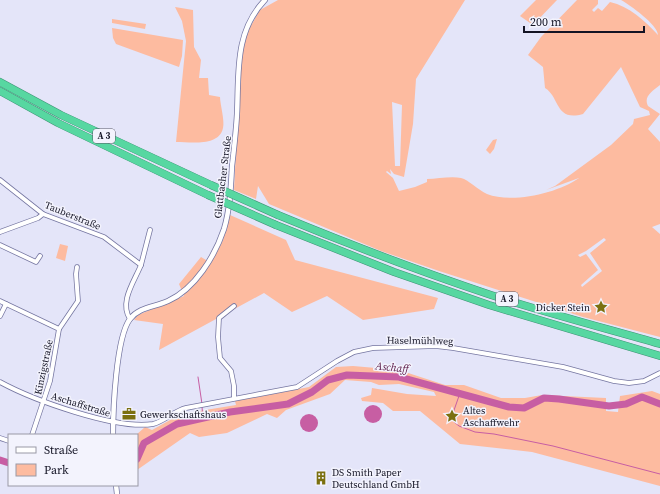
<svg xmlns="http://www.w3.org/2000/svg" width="660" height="494" font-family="'Source Serif 4',serif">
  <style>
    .green { fill: #fdbba0; fill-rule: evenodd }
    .water { fill: #c75ea3 }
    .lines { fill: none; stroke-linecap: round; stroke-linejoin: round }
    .stream { stroke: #c75ea3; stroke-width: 1 }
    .river { stroke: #c75ea3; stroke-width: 7 }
    .minor-casing { stroke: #7576a1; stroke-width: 5.5 }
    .tertiary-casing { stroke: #7576a1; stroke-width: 6 }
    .motorway-casing { stroke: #3f9275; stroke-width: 8 }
    .minor { stroke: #fff; stroke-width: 4 }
    .tertiary { stroke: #fff; stroke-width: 4.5 }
    .motorway { stroke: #57d7a1; stroke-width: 7 }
    .motorway-bridge-casing { stroke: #3f9275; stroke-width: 8; stroke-linecap: butt }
    .motorway-bridge { stroke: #57d7a1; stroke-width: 7 }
    .labels { text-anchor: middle; stroke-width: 3; stroke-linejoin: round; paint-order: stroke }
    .shield { fill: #f3f3fd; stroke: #565665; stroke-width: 1 }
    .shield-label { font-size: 9px; font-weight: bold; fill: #131324 }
    .street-label { font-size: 10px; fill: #131324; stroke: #f3f3fd }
    .poi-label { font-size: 10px; fill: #131324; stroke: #f3f3fd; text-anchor: start }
    .water-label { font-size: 11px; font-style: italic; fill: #591645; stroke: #f3f3fd }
  </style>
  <rect width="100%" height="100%" fill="#e4e5f9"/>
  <g class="green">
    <path d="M278 0H465L416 79 413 124 404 177 394 174 390 169 391 174 387 171 386 172 393 178 399 191 415 187 427 182V179C437 179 451 176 461 178 469 180 478 190 487 194 512 204 558 193 579 178L546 190 555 186 611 145 633 124 634 119 650 115 649 111 640 107 621 67 583 114C555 122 560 97 545 88L543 67 528 55 541 37 577 0H598V4L592 10 594 12 598 8 602 11 610 2C629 6 645 21 658 35 658 25 630 5 621 0H660V85C653 91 643 96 648 106L660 114 648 129 660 142V224L652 227 660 234V337L583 317 439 271 381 251 269 204 258 186 256 199 234 190 241 48 249 29 260 10ZM392 102 402 105 400 166H395ZM604 238 606 240 590 253 602 271 582 287 581 285 598 270 586 254 580 257 578 255 586 251Z"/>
    <polygon points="536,0 557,0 533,25 520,16"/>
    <path d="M175 7 193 10 194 47 201 60 199 78H208L209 95 220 97C220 104 225 121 223 128 219 147 190 142 176 142L186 41 182 21Z"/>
    <polygon points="112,19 146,24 145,29 112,23"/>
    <polygon points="112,28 183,40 182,56 179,67 116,44 113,38"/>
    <polygon points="497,139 494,149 490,154 486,150 493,140"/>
    <polygon points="230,215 286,240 295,260 438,298 434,309 363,320 327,296 292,312 264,293 159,350 163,324 134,320 138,315 184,296 179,284 201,257 211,263 223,240"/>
    <polygon points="60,244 68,246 65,261 56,258"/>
    <polygon points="353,366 399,370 445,385 464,385 501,398 525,398 542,395 606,398 606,411 618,412 620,396 652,391 660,394 660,486 532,452 460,444 420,411 393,411 383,403 362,401 361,398 371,395 372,388 407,394 436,396 434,392 399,384 379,385 371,382 345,380 330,394 286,410 277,418 267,414 227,433 199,437 190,433 137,470 136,435 145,427 152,430 181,414 236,405 235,401 309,387 336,367"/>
  </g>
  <g class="water">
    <circle cx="373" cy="414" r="9"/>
    <circle cx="309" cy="423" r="9"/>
  </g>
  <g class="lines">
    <g class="stream">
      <polyline points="198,377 202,404"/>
      <polyline points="460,393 452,416 453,421 459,426 475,432 494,434 553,446 660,474"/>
      <polyline points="202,407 203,418"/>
    </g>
    <g class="river">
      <polyline points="137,459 144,443 177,424 230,412 288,404 312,392 328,380 347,375 399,377 509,407 524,408 544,398 559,399 609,406 626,404 642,397 660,404"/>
      <polyline points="0,460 9,463"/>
    </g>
    <g class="minor-casing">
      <g id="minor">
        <polyline points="0,180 43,214 104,237 141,265 150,230"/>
        <polyline points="0,232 38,218 43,214"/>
        <polyline points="0,245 36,262 40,256"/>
        <polyline points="0,301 59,329"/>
        <polyline points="0,316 6,304"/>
        <path d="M130 319C119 302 134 282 141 265"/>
        <path d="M0 382C33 400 116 430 153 424 165 421 174 411 186 408L297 387 337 361 354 352 373 348 436 346 453 348 563 367 614 381 629 383 644 381 660 373"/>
        <polyline points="234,398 234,386 231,371 220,358 218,337 219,318 234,306"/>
        <polyline points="32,435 50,381 59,329 78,301 76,274 77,267"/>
        <polyline points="0,438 9,441"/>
      </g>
    </g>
    <g class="tertiary-casing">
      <g id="tertiary">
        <path d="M113 435C113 411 116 337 130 319 139 307 155 307 168 301 195 289 215 256 224 229 230 209 231 186 232 166 234 149 236 132 237 114 239 74 234 32 265 0"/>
        <polyline points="116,485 117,494"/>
      </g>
    </g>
    <g class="motorway-casing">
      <g id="motorway">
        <polyline points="0,82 61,115 211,185"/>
        <polyline points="0,91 58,123 208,195"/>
        <path d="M278 215C348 244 419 271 491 295 547 313 604 328 660 344"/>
        <polyline points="276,225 394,272 489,305 660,356"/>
      </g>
    </g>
    <use href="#minor" class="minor"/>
    <use href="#tertiary" class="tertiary"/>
    <use href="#motorway" class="motorway"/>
    <g class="motorway-bridge-casing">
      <g id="motorway-bridge">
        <polyline points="211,185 278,215"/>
        <polyline points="208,195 276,225"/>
      </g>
    </g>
    <use href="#motorway-bridge" class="motorway-bridge"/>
  </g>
  <defs>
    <g id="sight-bare" transform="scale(1.08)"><path d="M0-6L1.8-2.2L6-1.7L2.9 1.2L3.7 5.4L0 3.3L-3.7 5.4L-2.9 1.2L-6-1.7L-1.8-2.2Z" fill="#7b7010" stroke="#f3f3fd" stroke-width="2.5" paint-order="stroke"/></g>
    <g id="office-bare" transform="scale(1.08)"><path d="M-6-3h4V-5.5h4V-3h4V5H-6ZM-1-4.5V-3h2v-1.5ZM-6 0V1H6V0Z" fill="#7b7010" stroke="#f3f3fd" stroke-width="2.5" paint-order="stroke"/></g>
    <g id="building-bare" transform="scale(1.08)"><path d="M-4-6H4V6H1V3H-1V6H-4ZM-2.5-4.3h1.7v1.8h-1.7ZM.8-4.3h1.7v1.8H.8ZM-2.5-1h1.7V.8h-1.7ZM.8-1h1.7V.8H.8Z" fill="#7b7010" stroke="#f3f3fd" stroke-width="2.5" paint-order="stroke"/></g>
  </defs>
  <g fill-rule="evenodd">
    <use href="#sight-bare" x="601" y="307"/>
    <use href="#office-bare" x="129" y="414"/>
    <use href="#sight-bare" x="452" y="416"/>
    <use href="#building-bare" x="321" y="478"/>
  </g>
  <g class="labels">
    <g class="shield">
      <rect x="93" y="129" width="22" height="14" rx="3"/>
      <rect x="496" y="292" width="22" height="14" rx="3"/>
    </g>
    <g class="shield-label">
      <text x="104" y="139">A 3</text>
      <text x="507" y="302">A 3</text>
    </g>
    <g class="street-label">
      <text transform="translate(222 177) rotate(-83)" y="4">Glattbacher Straße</text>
      <text transform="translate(73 215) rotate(22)" y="4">Tauberstraße</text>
      <text transform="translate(420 340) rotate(1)" y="4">Haselmühlweg</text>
      <text transform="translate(43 367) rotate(-78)" y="4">Kinzigstraße</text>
      <text transform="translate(81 404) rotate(17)" y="4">Aschaffstraße</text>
    </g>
    <g class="poi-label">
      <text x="590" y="311" text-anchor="end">Dicker Stein</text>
      <text x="463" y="414">Altes<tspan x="463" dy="12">Aschaffwehr</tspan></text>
      <text x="140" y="418">Gewerkschaftshaus</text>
      <text x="332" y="476">DS Smith Paper<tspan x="332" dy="12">Deutschland GmbH</tspan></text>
    </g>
    <g class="water-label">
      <text transform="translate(392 367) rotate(6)" y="4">Aschaff</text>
    </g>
  </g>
  <rect x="8" y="434" width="130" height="52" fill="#f3f3fd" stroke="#9999a6"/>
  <rect x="16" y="447" width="20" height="6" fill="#ffffff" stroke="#9999a6"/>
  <text x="44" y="454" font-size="12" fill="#131324">Straße</text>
  <rect x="16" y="464" width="20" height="12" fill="#fdbba0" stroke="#9999a6"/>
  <text x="44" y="474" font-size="12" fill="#131324">Park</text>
  <path d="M524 26v6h120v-6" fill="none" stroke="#131324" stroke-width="2"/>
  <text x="530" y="26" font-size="12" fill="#131324" stroke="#f3f3fd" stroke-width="3" paint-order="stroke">200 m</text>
</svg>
